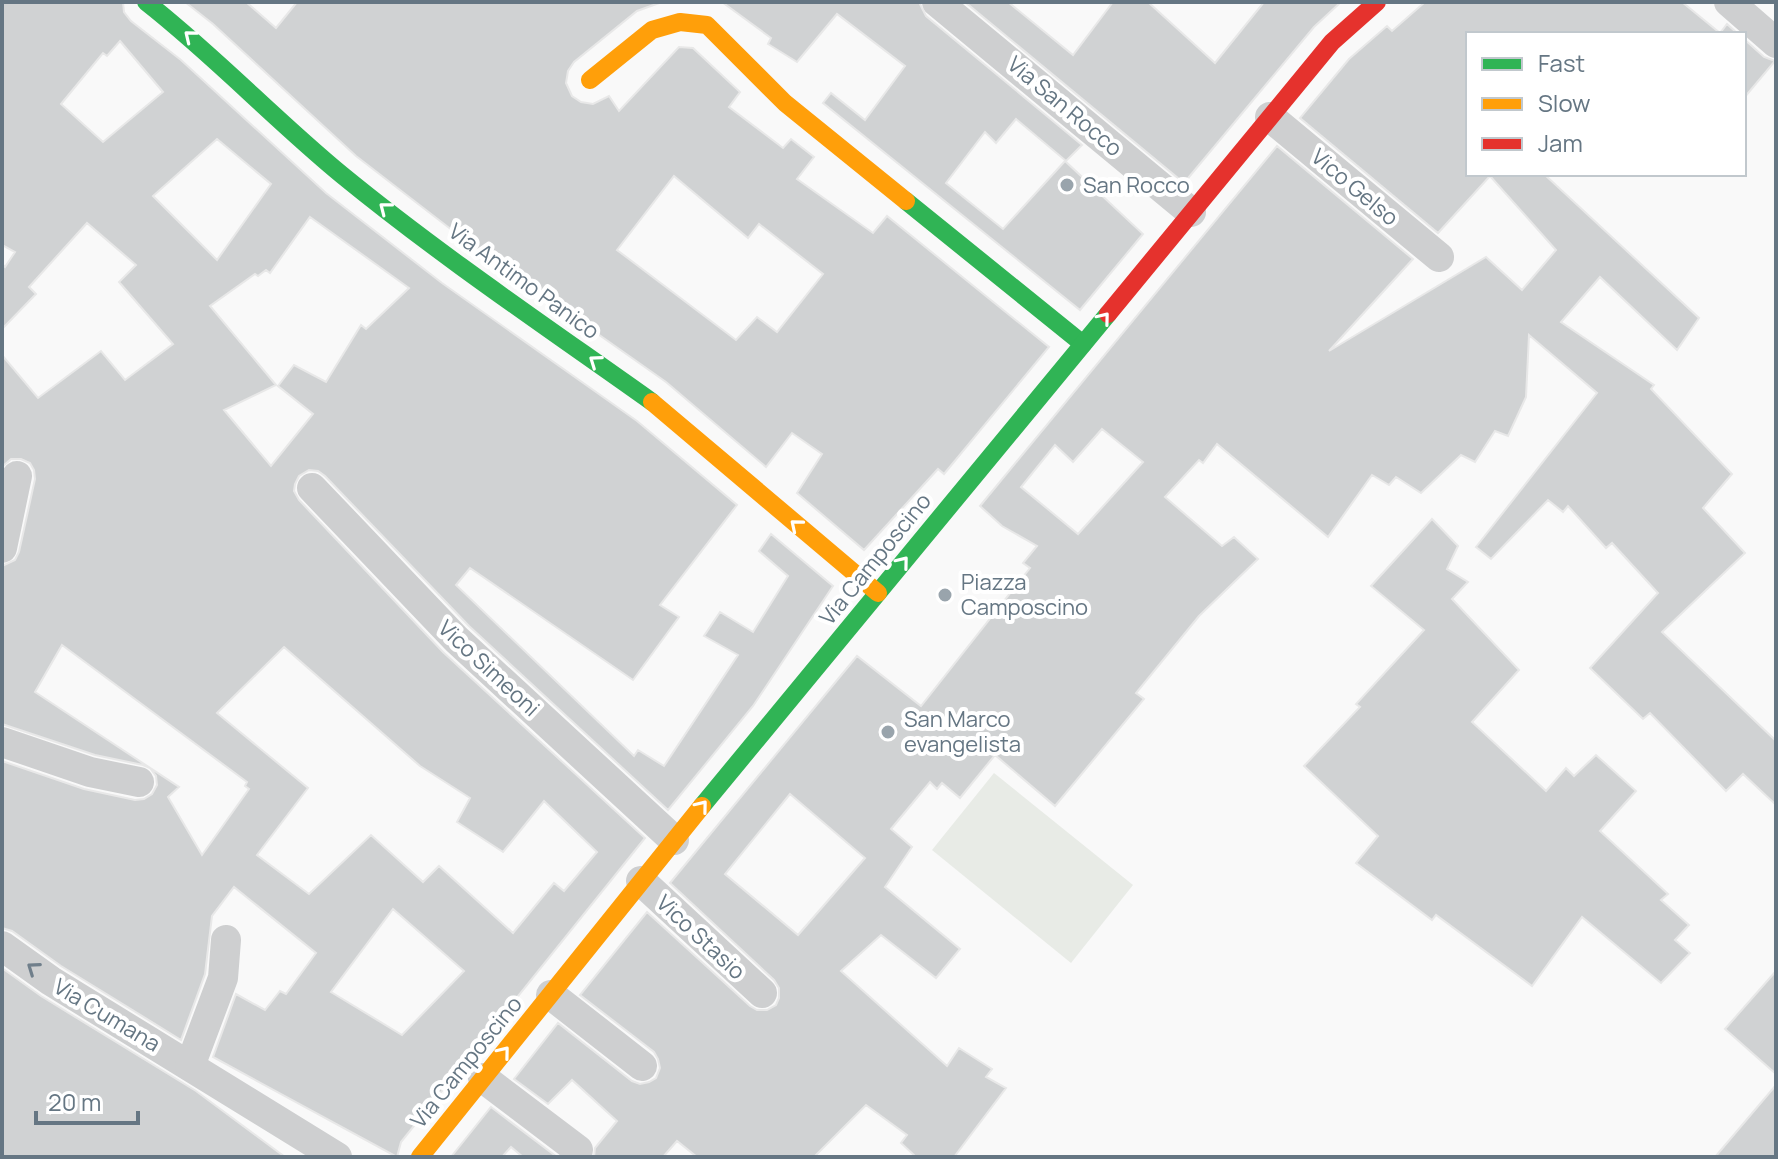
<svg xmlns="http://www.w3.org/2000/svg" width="1778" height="1159" font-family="Manrope,sans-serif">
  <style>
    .pitch { fill: #e8ebe6 }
    .building { fill: #d0d2d3; stroke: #e8e8e8; stroke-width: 2; fill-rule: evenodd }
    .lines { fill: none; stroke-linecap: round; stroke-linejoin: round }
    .street { stroke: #cecfd0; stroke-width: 30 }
    .fast { stroke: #30b455; stroke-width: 18 }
    .slow { stroke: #ff9f0a; stroke-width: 18 }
    .jam { stroke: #e5322d; stroke-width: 18 }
    .oneway { stroke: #fff }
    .oneway2 { stroke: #707f8b }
    .poi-dot { fill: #99a4ac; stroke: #fff; stroke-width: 3 }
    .labels { text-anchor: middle; stroke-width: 8; stroke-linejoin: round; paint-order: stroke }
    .street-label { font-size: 22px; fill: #657683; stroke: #fff }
    .poi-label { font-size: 22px; fill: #657683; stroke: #fff; text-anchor: start }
  </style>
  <rect width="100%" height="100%" fill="#f9f9f9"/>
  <polygon class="pitch" points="994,773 1133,885 1071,963 932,850"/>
  <g class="building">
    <path d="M2 2H123L124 12 131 21 181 60 326 193 442 283 637 421 737 505 660 605 679 617 633 680 470 568 456 585 634 756 638 750 664 766 738 655 704 636 720 612 753 632 788 576 759 551 771 534 833 586 753 706 668 810 469 626 325 476 318 471 309 470 299 476 295 484 294 491 299 500 443 652 645 838 401 1142 397 1157 213 1057 236 994 265 1010 280 991 286 994 316 953 234 887 212 916 205 974 181 1040 61 966 12 931 2 928V761L84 789 135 800 144 799 152 794 157 785 156 776 150 768 143 765 95 755 2 724V566L15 560 19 552 35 479 34 470 30 463 21 459H11L2 467V355L38 398 101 351 125 380 173 344 119 282 136 265 87 223 29 287 36 294 2 329V264L5 267 15 252 2 245ZM120 41 163 92 103 142 61 104 103 53 107 56ZM217 139 271 184 217 260 153 196ZM310 217 409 288 366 329 361 325 326 382 294 365 278 386 313 414 271 466 224 410 276 385 210 306 255 274 258 276 266 270 270 273ZM62 645 247 782 245 786 249 789 202 855 168 797 179 787 35 692ZM284 647 420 766 470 798 457 822 503 852 544 801 597 852 564 891 554 883 513 933 439 866 423 882 371 835 309 894 257 855 308 788 217 713ZM393 909 464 971 402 1035 331 992Z"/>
    <path d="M185 2H246L276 28 297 2H662L637 11 574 62 568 71 566 83 572 96 581 102 593 104 609 96 619 111 679 47 693 48 740 92 729 107 783 148 791 139 814 157 797 179 873 233 887 216 1049 347 944 474 938 469 864 550 797 493 822 454 792 433 766 467 666 382 470 244 356 156 213 24ZM674 176 748 238 759 224 823 274 777 332 757 317 736 340 617 250Z"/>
    <polygon points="722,2 919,2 926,16 1082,145 1066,161 1016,119 996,143 985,132 946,183 1003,229 1065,161 1143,234 1080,310 823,103 831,93 865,120 905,66 837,14 797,62 768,44 771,38"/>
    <polygon points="965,2 1008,2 1073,55 1113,2 1148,2 1215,63 1264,2 1341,2 1314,27 1184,183"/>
    <path d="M1425 2H1682L1720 33 1727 24 1738 34H1468V174H1544L1699 318 1677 350 1600 277 1561 322 1654 385 1651 389 1732 474 1703 508 1745 553 1662 632 1776 741V805L1743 774 1726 791 1650 713 1643 719 1590 668 1658 593 1612 543 1606 548 1568 506 1563 512 1548 500 1491 559 1476 547 1597 393 1529 335 1526 397 1508 436 1495 431 1475 462 1461 455 1421 493 1396 477 1389 485 1372 475 1328 537 1217 444 1203 463 1199 460 1165 497 1222 546 1234 537 1258 559 1199 616 1136 693 1144 699 1055 806 995 755 960 798 942 783 937 789 930 782 891 829 912 847 885 887 960 949 936 978 881 935 841 971 947 1066 959 1048 992 1069 986 1077 1006 1088 954 1157H916L901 1143 907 1135 866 1105 814 1157H697L677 1141 663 1157H594L595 1148 617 1121 572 1080 548 1104 514 1079 558 1023 632 1081 640 1084 649 1082 656 1078 660 1068 658 1059 654 1052 580 995 647 912 750 1006 757 1010H767L776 1005 779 998V988L774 980 670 883 857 656 921 706 1030 568 1023 563 1037 546 1002 526 980 506 1277 146 1413 259 1329 351 1486 257 1522 290 1556 250 1490 176 1438 233 1300 118 1349 59 1387 26 1392 31ZM1102 429 1143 462 1078 534 1021 487 1055 445 1073 462ZM790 794 865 858 798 935 725 874Z"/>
    <polygon points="1744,39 1764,57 1775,61 1744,98"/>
    <polygon points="1432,519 1458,546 1447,569 1468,582 1452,599 1519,670 1472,722 1546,791 1566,768 1574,776 1596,755 1636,791 1600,831 1668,894 1661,900 1689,925 1675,940 1690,953 1661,983 1582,917 1532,986 1436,915 1432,920 1356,863 1378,836 1304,766 1360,707 1356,704 1424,630 1371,586"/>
    <polygon points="2,968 41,996 196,1091 285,1157 2,1157"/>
    <polygon points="1776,971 1776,1074 1725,1029"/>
    <polygon points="1776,1085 1776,1157 1715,1157"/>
    <polygon points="491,1107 557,1157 523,1157 511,1147 502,1157 451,1157"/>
  </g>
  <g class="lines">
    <g class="street">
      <polyline points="937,2 1191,212"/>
      <polyline points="1729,2 1776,43"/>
      <polyline points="1270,117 1439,257"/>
      <polyline points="312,488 456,639 674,840"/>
      <polyline points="2,548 17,476"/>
      <polyline points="2,742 90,772 139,782"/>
      <polyline points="641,881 762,993"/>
      <polyline points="2,946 51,981 337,1157"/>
      <polyline points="551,995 642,1066"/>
      <polyline points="190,1066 223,978 226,940"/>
      <polyline points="483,1078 578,1150"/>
    </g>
    <g class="fast">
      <path d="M146 2C215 56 275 120 342 175 441 256 548 328 652 402"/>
      <polyline points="906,201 1083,344"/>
      <polyline points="702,806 1108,314"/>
    </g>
    <g class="slow">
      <polyline points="590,80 652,30 680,22 707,25 785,103 906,201"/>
      <polyline points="652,402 878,593"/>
      <polyline points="420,1157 702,806"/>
    </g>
    <polyline class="jam" points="1108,314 1332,42 1377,2"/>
  </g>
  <defs><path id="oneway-chevron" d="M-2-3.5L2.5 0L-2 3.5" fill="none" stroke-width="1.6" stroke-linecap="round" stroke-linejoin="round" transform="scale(2)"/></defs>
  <g class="oneway">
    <use href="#oneway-chevron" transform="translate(190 36) rotate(-141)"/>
    <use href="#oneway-chevron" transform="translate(385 208) rotate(-142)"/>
    <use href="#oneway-chevron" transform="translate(1104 318) rotate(-51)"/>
    <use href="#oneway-chevron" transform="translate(595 361) rotate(-145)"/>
    <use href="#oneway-chevron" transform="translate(796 525) rotate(-140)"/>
    <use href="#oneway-chevron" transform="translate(903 562) rotate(-51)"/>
    <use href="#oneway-chevron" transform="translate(702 806) rotate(-51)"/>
    <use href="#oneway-chevron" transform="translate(504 1052) rotate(-51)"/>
  </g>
  <use class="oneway2" href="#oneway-chevron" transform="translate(33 968) rotate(-145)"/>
  <g class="poi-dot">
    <circle cx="1067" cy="185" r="8"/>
    <circle cx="945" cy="595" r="8"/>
    <circle cx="888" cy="732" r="8"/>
  </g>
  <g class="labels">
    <g class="street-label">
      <text transform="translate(1065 106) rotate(40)" y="8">Via San Rocco</text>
      <text transform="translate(1355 187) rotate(40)" y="8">Vico Gelso</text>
      <text transform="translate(524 281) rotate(36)" y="8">Via Antimo Panico</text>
      <text transform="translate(875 559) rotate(-51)" y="8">Via Camposcino</text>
      <text transform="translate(489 668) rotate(43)" y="8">Vico Simeoni</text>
      <text transform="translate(701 937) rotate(43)" y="8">Vico Stasio</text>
      <text transform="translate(107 1015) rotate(31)" y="8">Via Cumana</text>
      <text transform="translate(466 1062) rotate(-51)" y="8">Via Camposcino</text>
    </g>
    <g class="poi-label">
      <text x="1083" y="193">San Rocco</text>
      <text x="961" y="590">Piazza<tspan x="961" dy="25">Camposcino</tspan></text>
      <text x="904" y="727">San Marco<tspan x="904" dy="25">evangelista</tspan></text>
    </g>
  </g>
  <rect width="1778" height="1159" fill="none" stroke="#657683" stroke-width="8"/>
  <rect x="1466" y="32" width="280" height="144" fill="#ffffff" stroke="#c1c8cd" stroke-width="2"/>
  <rect x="1482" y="58" width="40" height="12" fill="#30b455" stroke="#c1c8cd" stroke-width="2"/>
  <text x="1538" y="72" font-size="24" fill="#657683">Fast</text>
  <rect x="1482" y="98" width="40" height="12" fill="#ff9f0a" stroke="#c1c8cd" stroke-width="2"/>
  <text x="1538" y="112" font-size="24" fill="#657683">Slow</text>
  <rect x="1482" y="138" width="40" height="12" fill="#e5322d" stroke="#c1c8cd" stroke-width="2"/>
  <text x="1538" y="152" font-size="24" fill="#657683">Jam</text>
  <path d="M36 1111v12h102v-12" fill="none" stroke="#657683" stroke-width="4"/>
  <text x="48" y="1111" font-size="24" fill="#657683" stroke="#ffffff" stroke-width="6" paint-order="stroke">20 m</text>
</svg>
